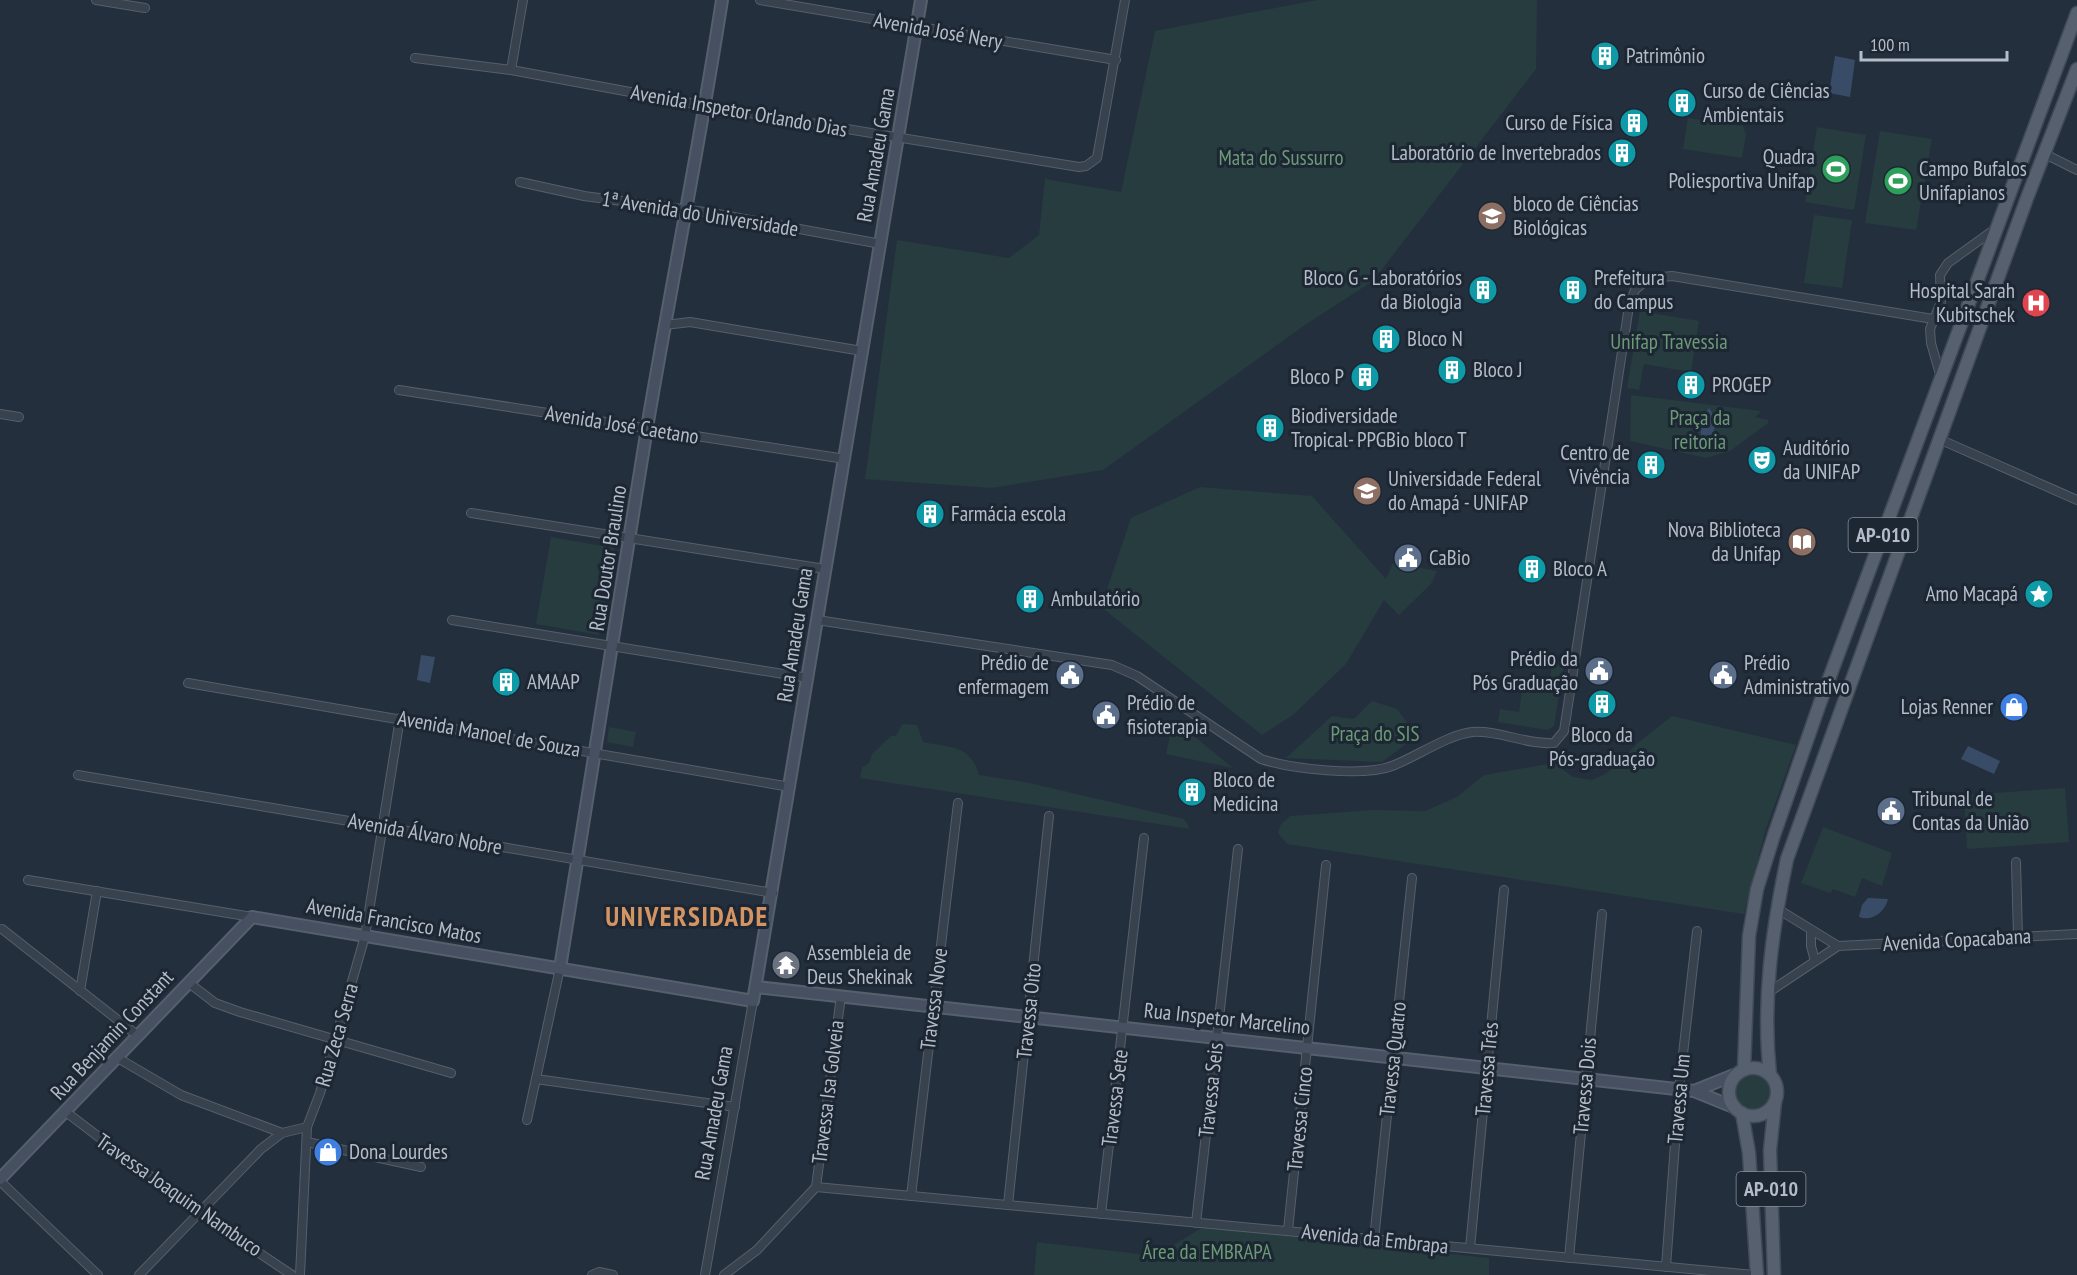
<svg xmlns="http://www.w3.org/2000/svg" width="2077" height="1275" font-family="'PT Sans Narrow',sans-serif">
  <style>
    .green { fill: #263c3f }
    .water { fill: #394c67 }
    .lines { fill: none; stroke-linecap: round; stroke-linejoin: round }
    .street-casing { stroke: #565f6c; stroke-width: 10 }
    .secondary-casing { stroke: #565f6c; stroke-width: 14 }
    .primary-casing { stroke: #414a57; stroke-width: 15 }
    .street { stroke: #38414e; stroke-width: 8 }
    .secondary { stroke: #465061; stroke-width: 10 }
    .primary { stroke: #56606e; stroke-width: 12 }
    .labels { text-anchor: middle; stroke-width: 6; stroke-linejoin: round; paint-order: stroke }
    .shield { fill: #1d2633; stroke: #878f9c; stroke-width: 1.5 }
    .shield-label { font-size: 20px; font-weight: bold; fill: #b4bcc9 }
    .street-label { font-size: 21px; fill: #b4bcc9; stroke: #1d2633 }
    .poi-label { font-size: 21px; fill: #b4bcc9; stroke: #1d2633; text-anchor: start }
    .park-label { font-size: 21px; fill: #6b9a76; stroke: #1d2633 }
    .district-label { font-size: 27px; font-weight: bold; letter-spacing: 1.5px; fill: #d59563; stroke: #1d2633 }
  </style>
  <rect width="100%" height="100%" fill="#242f3e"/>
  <g class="green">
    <polygon points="1317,0 1537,0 1536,69 1373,281 1305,325 1103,470 992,488 865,479 897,240 1009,258 1039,235 1045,179 1121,192 1155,31"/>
    <polygon points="1688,118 1743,126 1746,134 1742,158 1683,149"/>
    <polygon points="1817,127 1866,135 1854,210 1805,202"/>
    <polygon points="1880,131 1932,139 1916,230 1865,223"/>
    <polygon points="1814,215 1852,220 1842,288 1804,283"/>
    <polygon points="1640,311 1699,321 1691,372 1644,364 1639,390 1627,388"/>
    <polygon points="1631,395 1761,411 1755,417 1768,420 1768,423 1730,451 1706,458 1630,441"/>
    <polygon points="1200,487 1312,496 1386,579 1393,563 1437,571 1431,584 1399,615 1384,600 1346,664 1293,715 1262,735 1101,607 1131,518"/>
    <polygon points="551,537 614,548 599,635 536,624"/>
    <polygon points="1553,656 1564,663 1554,726 1547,730 1498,722 1500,709 1519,712 1523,684 1549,687"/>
    <polygon points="1372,701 1397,709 1417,736 1382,762 1286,758 1332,716 1354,719"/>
    <polygon points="1672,716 1796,745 1765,832 1744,914 1287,844 1278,833 1281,824 1290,816 1374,810 1425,811 1457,797 1484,775 1554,763 1573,777 1592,780 1607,773 1639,742"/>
    <path d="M902 724 917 725 923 742C951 748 970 744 979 775L1025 782 1184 819 1190 829 860 778 862 767 869 763 872 754 891 736H896Z"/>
    <polygon points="1172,725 1195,737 1233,768 1166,754"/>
    <polygon points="609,727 636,732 633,747 607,742"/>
    <polygon points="2065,788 2069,842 1967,849 1964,795"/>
    <polygon points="1823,827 1892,853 1882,886 1862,878 1855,897 1833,889 1830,893 1801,883"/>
    <circle cx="1754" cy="1092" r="19"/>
    <polygon points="1203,1227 1489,1258 1489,1275 1034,1275 1037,1242 1156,1256"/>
  </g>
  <g class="water">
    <polygon points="1835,56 1855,60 1850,97 1829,93"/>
    <path d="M1709 408C1720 422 1714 434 1705 446 1698 430 1699 422 1709 408Z"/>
    <polygon points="421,655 435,657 430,683 417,680"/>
    <polygon points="1968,746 2000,761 1994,774 1961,759"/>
    <path d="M1868 898 1888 899C1885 912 1872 922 1859 917L1862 905Z"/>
  </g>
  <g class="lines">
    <g class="street-casing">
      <g id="street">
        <polyline points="96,0 145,8"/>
        <polyline points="760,0 1116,60"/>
        <polyline points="415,58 511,70 706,106 1079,167 1086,166 1097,158 1125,0"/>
        <polyline points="511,70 523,0"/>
        <polyline points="2045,154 2077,170"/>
        <polyline points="520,182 584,196 712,213 881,244"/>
        <polyline points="665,325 690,322 862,351"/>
        <polyline points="1941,378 1931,343 1930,329 1941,302 1940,275 1948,263 1995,229"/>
        <polyline points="399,390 845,459"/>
        <polyline points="0,414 19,417"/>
        <polyline points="1939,439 2077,500"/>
        <polyline points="471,513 825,569"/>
        <polyline points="452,620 808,678"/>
        <path d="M817 620 1112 665 1137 676 1261 759C1291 769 1363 777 1392 766 1416 757 1447 735 1472 732 1500 730 1526 745 1554 743L1564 731 1629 306 1635 290 1642 284 1652 278 1672 276 1933 319"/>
        <polyline points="188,683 790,787"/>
        <polyline points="78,775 773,893"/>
        <polyline points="2016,862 2018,937"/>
        <polyline points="28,880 252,917"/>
        <polyline points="1776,908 1838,946"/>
        <polyline points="2,929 137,1035"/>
        <polyline points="1811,930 1811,946 1815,961"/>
        <polyline points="189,983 215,1003 240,1012 451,1073"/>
        <polyline points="80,991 97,891"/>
        <polyline points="1769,992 1838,946 2077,934"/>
        <polyline points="116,1057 181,1095 282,1133"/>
        <polyline points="536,1079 735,1107"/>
        <polyline points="66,1112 188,1205 292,1275"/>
        <polyline points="527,1120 560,968"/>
        <polyline points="307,1142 421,1167"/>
        <polyline points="0,1181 98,1275"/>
        <polyline points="816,1187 1754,1275"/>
        <polyline points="816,1187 841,996"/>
        <polyline points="911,1196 958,803"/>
        <polyline points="1008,1205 1049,816"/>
        <polyline points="1101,1214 1144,838"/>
        <polyline points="1196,1223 1238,849"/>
        <polyline points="1288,1230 1326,865"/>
        <polyline points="1374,1239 1412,878"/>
        <polyline points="1470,1248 1504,890"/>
        <polyline points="1569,1258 1602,914"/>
        <polyline points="1666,1267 1679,1089 1697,931"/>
        <polyline points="139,1275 261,1149 282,1133 307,1127 320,1093 365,936 400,718"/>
        <polyline points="300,1275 307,1127"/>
        <polyline points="592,1275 599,1272 613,1275"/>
        <polyline points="705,1275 753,1001"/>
        <polyline points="724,1275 757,1250 816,1187"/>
      </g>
    </g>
    <g class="secondary-casing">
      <g id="secondary">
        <path d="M560 968C590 788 617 608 647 428 671 285 700 143 722 0"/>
        <polyline points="756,987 1694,1091 1736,1108"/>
        <polyline points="1694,1091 1739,1073"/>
        <polyline points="0,1179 252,917 753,1001 921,0"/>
      </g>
    </g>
    <g class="primary-casing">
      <g id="primary">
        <circle cx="1753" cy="1092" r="24"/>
        <polyline points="1744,1070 1749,936 1757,889 1774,835 1820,703 2077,13"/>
        <path d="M1770 1075C1762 1002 1772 930 1787 859L2027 198 2077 69"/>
        <polyline points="1742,1113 1749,1153 1757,1275"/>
        <polyline points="1774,1275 1770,1150 1775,1102"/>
      </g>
    </g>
    <use href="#street" class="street"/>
    <use href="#secondary" class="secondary"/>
    <use href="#primary" class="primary"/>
  </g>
  <defs>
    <g id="building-disc" transform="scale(1.5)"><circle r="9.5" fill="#0f9aa8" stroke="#1d2633"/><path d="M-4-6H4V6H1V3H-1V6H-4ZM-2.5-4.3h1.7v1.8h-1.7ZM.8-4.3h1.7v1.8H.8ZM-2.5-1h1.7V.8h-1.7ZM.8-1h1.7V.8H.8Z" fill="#fff"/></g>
    <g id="stadium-disc" transform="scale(1.5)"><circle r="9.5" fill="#2e9e5b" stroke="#1d2633"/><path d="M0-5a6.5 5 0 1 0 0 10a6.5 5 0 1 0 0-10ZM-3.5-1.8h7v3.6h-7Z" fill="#fff"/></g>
    <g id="university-disc" transform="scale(1.5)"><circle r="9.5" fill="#8d6e63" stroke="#1d2633"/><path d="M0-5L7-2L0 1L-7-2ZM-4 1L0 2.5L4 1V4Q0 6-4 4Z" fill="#fff"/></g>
    <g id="hospital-disc" transform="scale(1.5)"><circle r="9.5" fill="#e0444e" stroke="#1d2633"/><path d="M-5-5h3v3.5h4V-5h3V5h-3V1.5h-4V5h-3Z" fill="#fff"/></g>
    <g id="theatre-disc" transform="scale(1.5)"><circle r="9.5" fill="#0f9aa8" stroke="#1d2633"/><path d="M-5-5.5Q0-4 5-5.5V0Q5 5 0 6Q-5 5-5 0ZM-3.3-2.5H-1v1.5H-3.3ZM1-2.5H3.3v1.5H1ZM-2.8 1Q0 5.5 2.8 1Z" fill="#fff"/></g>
    <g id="library-disc" transform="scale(1.5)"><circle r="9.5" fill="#8d6e63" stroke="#1d2633"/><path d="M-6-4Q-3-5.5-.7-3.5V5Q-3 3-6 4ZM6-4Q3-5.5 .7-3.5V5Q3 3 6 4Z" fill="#fff"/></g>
    <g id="civic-disc" transform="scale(1.5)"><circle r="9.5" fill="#5c6f8a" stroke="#1d2633"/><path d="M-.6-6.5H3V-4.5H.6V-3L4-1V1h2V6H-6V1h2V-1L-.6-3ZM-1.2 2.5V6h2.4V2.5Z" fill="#fff"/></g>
    <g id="sight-disc" transform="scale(1.5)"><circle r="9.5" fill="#0f9aa8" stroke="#1d2633"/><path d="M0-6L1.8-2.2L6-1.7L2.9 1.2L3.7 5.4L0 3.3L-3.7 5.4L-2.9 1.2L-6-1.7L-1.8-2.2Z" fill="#fff"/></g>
    <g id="shop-disc" transform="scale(1.5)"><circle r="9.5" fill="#3f7fe0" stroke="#1d2633"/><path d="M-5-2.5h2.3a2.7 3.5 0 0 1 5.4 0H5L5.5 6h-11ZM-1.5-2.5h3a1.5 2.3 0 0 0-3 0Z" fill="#fff"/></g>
    <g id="temple-disc" transform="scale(1.5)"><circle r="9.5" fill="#6b7280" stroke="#1d2633"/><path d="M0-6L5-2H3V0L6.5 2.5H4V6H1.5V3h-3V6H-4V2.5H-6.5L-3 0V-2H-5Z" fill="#fff"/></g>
  </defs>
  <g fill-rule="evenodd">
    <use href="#building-disc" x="1605" y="56"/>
    <use href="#building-disc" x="1682" y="103"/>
    <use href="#building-disc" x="1634" y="123"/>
    <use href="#building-disc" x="1622" y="153"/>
    <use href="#stadium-disc" x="1836" y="169"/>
    <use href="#stadium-disc" x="1898" y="181"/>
    <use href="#university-disc" x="1492" y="216"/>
    <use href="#building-disc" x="1483" y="290"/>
    <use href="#building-disc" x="1573" y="290"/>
    <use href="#hospital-disc" x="2036" y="303"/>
    <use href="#building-disc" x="1386" y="339"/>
    <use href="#building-disc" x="1452" y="370"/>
    <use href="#building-disc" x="1365" y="377"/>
    <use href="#building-disc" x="1691" y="385"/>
    <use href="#building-disc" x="1270" y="428"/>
    <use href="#theatre-disc" x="1762" y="460"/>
    <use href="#building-disc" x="1651" y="465"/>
    <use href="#university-disc" x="1367" y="491"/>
    <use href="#building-disc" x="930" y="514"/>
    <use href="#library-disc" x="1802" y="542"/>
    <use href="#civic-disc" x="1408" y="558"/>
    <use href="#building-disc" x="1532" y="569"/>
    <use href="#sight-disc" x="2039" y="594"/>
    <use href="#building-disc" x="1030" y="599"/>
    <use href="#civic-disc" x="1599" y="671"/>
    <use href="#civic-disc" x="1070" y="675"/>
    <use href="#civic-disc" x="1723" y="675"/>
    <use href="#building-disc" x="506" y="682"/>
    <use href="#building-disc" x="1602" y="704"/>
    <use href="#shop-disc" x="2014" y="707"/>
    <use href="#civic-disc" x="1106" y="715"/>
    <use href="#building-disc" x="1192" y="792"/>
    <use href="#civic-disc" x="1891" y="811"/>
    <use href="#temple-disc" x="786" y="965"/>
    <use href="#shop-disc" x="328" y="1152"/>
  </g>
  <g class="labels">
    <g class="shield">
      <rect x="1848.5" y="518" width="69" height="34" rx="4.5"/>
      <rect x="1736.5" y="1172" width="69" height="34" rx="4.5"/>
    </g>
    <g class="shield-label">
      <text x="1883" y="542">AP-010</text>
      <text x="1771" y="1196">AP-010</text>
    </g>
    <g class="street-label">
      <text transform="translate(938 31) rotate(10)" y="7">Avenida José Nery</text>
      <text transform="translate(739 111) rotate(10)" y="7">Avenida Inspetor Orlando Dias</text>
      <text transform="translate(876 155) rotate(-80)" y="7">Rua Amadeu Gama</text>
      <text transform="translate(700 214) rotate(9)" y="7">1ª Avenida do Universidade</text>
      <text transform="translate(622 425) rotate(9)" y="7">Avenida José Caetano</text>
      <text transform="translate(608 558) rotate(-81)" y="7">Rua Doutor Braulino</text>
      <text transform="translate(795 635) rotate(-81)" y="7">Rua Amadeu Gama</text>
      <text transform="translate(489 734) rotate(10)" y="7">Avenida Manoel de Souza</text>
      <text transform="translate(425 834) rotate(10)" y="7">Avenida Álvaro Nobre</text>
      <text transform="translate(394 921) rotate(10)" y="7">Avenida Francisco Matos</text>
      <text transform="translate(1957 940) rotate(-3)" y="7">Avenida Copacabana</text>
      <text transform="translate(934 999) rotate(-83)" y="7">Travessa Nove</text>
      <text transform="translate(1029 1011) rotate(-84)" y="7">Travessa Oito</text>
      <text transform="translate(1227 1019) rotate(6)" y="7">Rua Inspetor Marcelino</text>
      <text transform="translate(112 1035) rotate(-47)" y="7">Rua Benjamin Constant</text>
      <text transform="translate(337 1035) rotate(-74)" y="7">Rua Zeca Serra</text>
      <text transform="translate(1393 1059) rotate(-84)" y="7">Travessa Quatro</text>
      <text transform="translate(1487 1069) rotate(-85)" y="7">Travessa Três</text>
      <text transform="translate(1585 1086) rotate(-85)" y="7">Travessa Dois</text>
      <text transform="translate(1211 1090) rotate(-84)" y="7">Travessa Seis</text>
      <text transform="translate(828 1092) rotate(-83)" y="7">Travessa Isa Golveia</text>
      <text transform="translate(1115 1098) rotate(-83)" y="7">Travessa Sete</text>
      <text transform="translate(1679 1099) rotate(-85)" y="7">Travessa Um</text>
      <text transform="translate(714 1113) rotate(-80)" y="7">Rua Amadeu Gama</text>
      <text transform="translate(1300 1119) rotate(-84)" y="7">Travessa Cinco</text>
      <text transform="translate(179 1195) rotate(35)" y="7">Travessa Joaquim Nambuco</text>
      <text transform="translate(1375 1239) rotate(6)" y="7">Avenida da Embrapa</text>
    </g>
    <g class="poi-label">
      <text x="1626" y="63">Patrimônio</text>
      <text x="1703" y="98">Curso de Ciências<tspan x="1703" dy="24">Ambientais</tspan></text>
      <text x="1613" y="130" text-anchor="end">Curso de Física</text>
      <text x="1601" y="160" text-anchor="end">Laboratório de Invertebrados</text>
      <text x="1815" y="164" text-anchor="end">Quadra<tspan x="1815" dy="24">Poliesportiva Unifap</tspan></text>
      <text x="1919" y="176">Campo Bufalos<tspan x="1919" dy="24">Unifapianos</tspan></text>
      <text x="1513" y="211">bloco de Ciências<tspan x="1513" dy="24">Biológicas</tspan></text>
      <text x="1462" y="285" text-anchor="end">Bloco G - Laboratórios<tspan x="1462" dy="24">da Biologia</tspan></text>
      <text x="1594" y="285">Prefeitura<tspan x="1594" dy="24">do Campus</tspan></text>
      <text x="2015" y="298" text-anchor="end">Hospital Sarah<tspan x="2015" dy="24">Kubitschek</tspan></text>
      <text x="1407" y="346">Bloco N</text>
      <text x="1473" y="377">Bloco J</text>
      <text x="1344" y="384" text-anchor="end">Bloco P</text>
      <text x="1712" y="392">PROGEP</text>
      <text x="1291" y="423">Biodiversidade<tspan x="1291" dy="24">Tropical- PPGBio bloco T</tspan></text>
      <text x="1783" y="455">Auditório<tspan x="1783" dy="24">da UNIFAP</tspan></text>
      <text x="1630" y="460" text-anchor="end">Centro de<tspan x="1630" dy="24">Vivência</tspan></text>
      <text x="1388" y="486">Universidade Federal<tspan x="1388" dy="24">do Amapá - UNIFAP</tspan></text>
      <text x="951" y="521">Farmácia escola</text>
      <text x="1781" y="537" text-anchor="end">Nova Biblioteca<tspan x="1781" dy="24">da Unifap</tspan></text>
      <text x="1429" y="565">CaBio</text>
      <text x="1553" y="576">Bloco A</text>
      <text x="2018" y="601" text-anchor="end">Amo Macapá</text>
      <text x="1051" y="606">Ambulatório</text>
      <text x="1578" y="666" text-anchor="end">Prédio da<tspan x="1578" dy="24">Pós Graduação</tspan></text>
      <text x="1049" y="670" text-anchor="end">Prédio de<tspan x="1049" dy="24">enfermagem</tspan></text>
      <text x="1744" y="670">Prédio<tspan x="1744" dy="24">Administrativo</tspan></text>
      <text x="527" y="689">AMAAP</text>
      <text x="1127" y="710">Prédio de<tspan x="1127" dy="24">fisioterapia</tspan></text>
      <text x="1993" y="714" text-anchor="end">Lojas Renner</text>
      <text x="1602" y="742" text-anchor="middle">Bloco da<tspan x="1602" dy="24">Pós-graduação</tspan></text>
      <text x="1213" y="787">Bloco de<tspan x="1213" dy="24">Medicina</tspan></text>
      <text x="1912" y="806">Tribunal de<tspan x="1912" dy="24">Contas da União</tspan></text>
      <text x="807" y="960">Assembleia de<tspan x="807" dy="24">Deus Shekinak</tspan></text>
      <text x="349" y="1159">Dona Lourdes</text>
    </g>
    <g class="park-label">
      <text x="1281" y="165">Mata do Sussurro</text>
      <text x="1669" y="349">Unifap Travessia</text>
      <text x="1700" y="425">Praça da<tspan x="1700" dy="24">reitoria</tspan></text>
      <text x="1375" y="741">Praça do SIS</text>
      <text x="1207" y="1259">Área da EMBRAPA</text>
    </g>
    <g class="district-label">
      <text x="687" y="926">UNIVERSIDADE</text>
    </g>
  </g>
  <path d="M1861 51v9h146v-9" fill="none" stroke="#b4bcc9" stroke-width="3"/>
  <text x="1870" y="51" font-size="18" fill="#b4bcc9" stroke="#1d2633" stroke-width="4.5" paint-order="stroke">100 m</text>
</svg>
